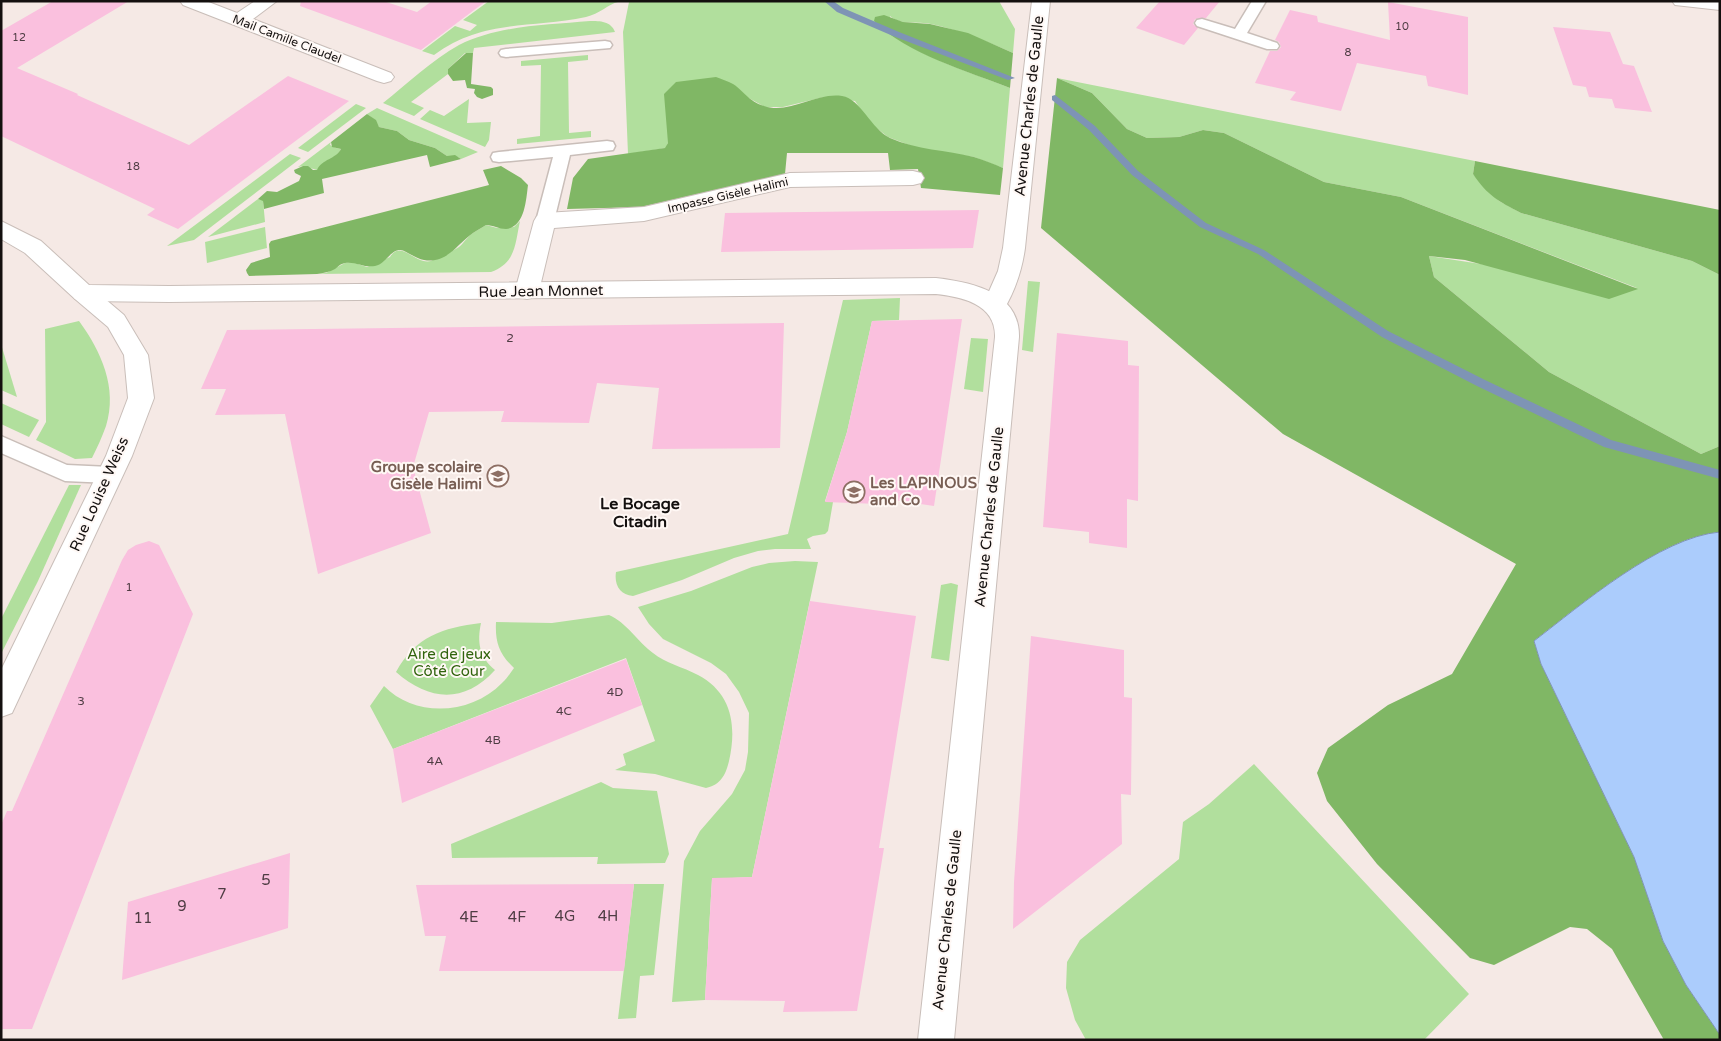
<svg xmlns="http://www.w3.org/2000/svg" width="1721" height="1041" font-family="'Varela Round',sans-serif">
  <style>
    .green { fill: #b1df9d }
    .forest { fill: #80b765 }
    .water { fill: #abccfc; stroke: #7e94b5 }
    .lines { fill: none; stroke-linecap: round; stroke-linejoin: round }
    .stream { fill: #7e94b5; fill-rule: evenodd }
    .building { fill: #fac0de }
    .service-casing { stroke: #c9beb9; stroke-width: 3 }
    .minor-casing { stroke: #c9beb9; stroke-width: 2 }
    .tertiary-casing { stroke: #c9beb9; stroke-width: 2 }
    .service { fill: #fff; fill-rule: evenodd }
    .minor { fill: #fff; fill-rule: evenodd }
    .tertiary { fill: #fff; fill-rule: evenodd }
    .labels { text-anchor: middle; stroke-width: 4; stroke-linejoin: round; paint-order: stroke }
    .far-number-label { font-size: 11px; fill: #4e3c43 }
    .far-street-label { font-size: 12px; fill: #14100f; stroke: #fff8f5 }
    .number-label { font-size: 12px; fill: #4e3c43 }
    .street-label { font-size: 15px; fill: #14100f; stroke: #fff8f5 }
    .education-label { font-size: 15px; font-weight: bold; fill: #785e54; stroke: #fff8f5; text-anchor: end }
    .park-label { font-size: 15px; fill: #31640e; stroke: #fff8f5 }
    .near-number-label { font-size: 15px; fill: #4e3c43 }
    .neighbourhood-label { font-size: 16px; font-weight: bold; fill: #14100f; stroke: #fff8f5 }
  </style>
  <rect width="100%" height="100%" fill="#f5e9e5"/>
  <g class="green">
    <path d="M489 1H999L1015 29 1013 53C986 41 960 30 931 24 918 21 901 26 890 16L891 34C926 59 970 72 1010 88L1003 168 974 157 917 148 888 137 870 123 855 101 824 97 783 107H765L747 97 734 85 668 143 666 148 628 154 623 32 629 2C626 2 621 1 618 2 609 4 599 14 586 17 531 29 484 18 434 55L422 51 455 26 470 31 477 25 463 20Z"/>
    <path d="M590 21C600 21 611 21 615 32L474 48 473 53H465L448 69V74L411 102 424 108 414 116 383 103C407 84 432 60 459 45 499 25 546 25 590 21Z"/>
    <polygon points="588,55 588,60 568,62 569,133 591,131 591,137 517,144 517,139 540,136 541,65 521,66 521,61"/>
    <polygon points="1057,78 1475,161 1473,174 1499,201 1521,213 1692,261 1720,275 1720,446 1701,454 1549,372 1434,277 1429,256 1637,288 1401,197 1324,182 1224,133 1203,130 1179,137 1147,138 1127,129 1092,93"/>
    <polygon points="469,99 467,123 491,122 489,140 485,147 420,119 430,110 444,116"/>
    <polygon points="356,104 366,108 308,152 298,148"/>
    <polygon points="377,108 478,152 461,159 458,157 447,156 435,148 409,140 397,131 379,127 375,120 367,114"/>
    <path d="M331 142 330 145 336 148 341 149C338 156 324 164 317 170L303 166 298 167Z"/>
    <polygon points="290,154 301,158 194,240 167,246"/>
    <polygon points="258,199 263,200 265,222 208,237"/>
    <path d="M520 221C515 244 516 263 491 272L317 274 326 273 345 263 352 262 367 267 390 257C401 239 415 265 431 261 439 258 451 252 459 247 464 243 467 237 473 233 477 230 482 228 486 225L497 228 514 227Z"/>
    <polygon points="265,227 267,248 207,263 205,242"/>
    <polygon points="1028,281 1040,282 1033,352 1022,350"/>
    <path d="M900 298 899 320 872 321 847 432 825 501 833 502 828 531 825 534 813 536 807 539 811 549H775L758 551 734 558 682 580 633 596C620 595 614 585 616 572L788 534 843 300Z"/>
    <path d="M79 321C101 351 118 388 106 426 102 437 97 448 92 458L75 459 36 440 46 422 45 329Z"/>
    <polygon points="971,338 988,339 983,392 964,389"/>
    <polygon points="1,344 17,397 1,390"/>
    <polygon points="1,403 39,420 29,437 1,424"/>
    <polygon points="69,485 81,485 38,581 1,654 1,619"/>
    <polygon points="795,561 818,562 752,877 712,879 705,1000 672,1002 684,861 700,831 732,794 745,770 748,752 749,713 739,692 726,674 711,663 663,639 649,624 638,607 691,591 752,567 769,563"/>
    <polygon points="951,583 958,585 949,661 931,658 941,585"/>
    <path d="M609 615C626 622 638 642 653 653 665 663 683 667 698 675 732 693 737 726 729 761 726 774 721 785 706 788L655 774 615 770 626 765 623 754 655 741 626 658 393 749 370 706 384 686C415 718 471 715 502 683 507 679 510 673 514 668 499 654 495 642 496 622L552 623Z"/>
    <path d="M481 623C477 642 479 657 495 670 464 704 429 701 396 672 416 636 442 628 481 623Z"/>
    <polygon points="1254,764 1469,994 1424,1040 1086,1040 1075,1020 1066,988 1067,962 1080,940 1179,859 1183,822 1209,804"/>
    <polygon points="601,782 613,788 657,791 669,854 665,863 597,864 598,857 452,858 451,844"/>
    <polygon points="634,884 664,884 654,975 640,976 636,1018 618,1019"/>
  </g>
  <g class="forest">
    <path d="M884 15 903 22 930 24 968 33 1013 53 1010 88C967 71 907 54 874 21L875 17Z"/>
    <polygon points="466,53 473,53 471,84 491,87 493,89 493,95 482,99 477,97 474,93 475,89 467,88 465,80 453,81 448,74 448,69"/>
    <path d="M716 77C721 79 728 81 733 84 744 91 748 101 764 106 789 115 816 92 842 96 861 99 871 129 890 138 917 150 946 150 974 157 984 160 994 164 1003 168L1000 195 921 188 918 169 890 170 888 153H787L785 174 641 207 567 209 573 178 588 159 665 148 668 143 664 94 676 82Z"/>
    <path d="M1057 78 1092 93 1127 129 1147 138 1179 137 1203 130 1224 133 1324 182 1401 197 1638 289 1609 299 1465 260 1429 256 1434 277 1549 372 1701 454 1720 446V532C1660 537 1581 605 1534 641L1541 664 1634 857 1663 941 1686 985 1720 1035V1040H1664L1612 949 1587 929 1570 927 1494 965 1470 958 1377 864 1327 801 1317 773 1328 748 1388 705 1452 674 1516 564 1283 434 1041 228Z"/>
    <path d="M367 114 376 120 379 127 397 131 409 140 435 148 447 156 455 155 461 159 430 167 427 155 322 179 324 193 264 209 263 201 258 199 267 191 277 192 299 181 301 176 295 173 294 170 303 166H308L313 170H317C322 159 336 159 341 149L332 147 331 142Z"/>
    <path d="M1475 161 1720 210V275L1692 261 1521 213C1498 201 1488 196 1473 174Z"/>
    <path d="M501 166 521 178 528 185C526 200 525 227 506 229 499 229 493 225 486 225 482 228 477 230 473 233 457 244 447 264 424 260 416 259 404 249 400 250 390 250 386 264 375 266 364 268 355 261 345 263 340 264 339 266 335 269 330 272 323 273 317 274L249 276 247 273 246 270 251 263 270 257 269 244 271 241 489 185 483 170Z"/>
  </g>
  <path class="water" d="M1720 532V1035L1686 985 1663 941 1634 857 1541 664 1534 641C1581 605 1660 537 1720 532Z"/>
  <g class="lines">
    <g class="stream">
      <polygon points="824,1 833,1 843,8 899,32 1015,78 1008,80 893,36 837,12"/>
      <polygon points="1055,95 1095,126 1138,171 1206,223 1264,250 1388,331 1485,380 1611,440 1720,470 1720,479 1604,447 1477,386 1382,337 1258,254 1200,227 1132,175 1089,130 1052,100 1052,96"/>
    </g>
  </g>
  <g class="building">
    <polygon points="53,1 129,1 17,68 78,94 77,95 189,145 288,76 349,101 178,229 147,215 155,209 1,136 1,31"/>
    <polygon points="301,1 383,1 417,12 432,1 486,1 421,50 300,6"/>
    <polygon points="1160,1 1220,1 1206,18 1195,19 1193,24 1198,28 1184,45 1136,28"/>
    <polygon points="1388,2 1468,17 1468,95 1428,86 1426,76 1357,63 1341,111 1290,100 1296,92 1255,83 1270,51 1277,51 1281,47 1279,42 1275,40 1290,10 1317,16 1318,22 1390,40"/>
    <polygon points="1553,27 1610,32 1623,64 1634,66 1652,112 1615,108 1612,99 1589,97 1586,87 1573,85"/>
    <polygon points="979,210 973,248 721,252 725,213"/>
    <polygon points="962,319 934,506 880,498 879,504 825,502 847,432 872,321"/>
    <polygon points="784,323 780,448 652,449 659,388 597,383 589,423 501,422 504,411 429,412 413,467 431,533 318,574 285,414 215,415 226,389 201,389 227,330"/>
    <polygon points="1057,333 1128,341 1128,365 1139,366 1138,501 1127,499 1127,548 1089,543 1089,532 1043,527"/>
    <polygon points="149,541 159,545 193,614 32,1029 1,1029 1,825 7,811 12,811 122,560 128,550 136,545"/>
    <polygon points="810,601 916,616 879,848 884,848 857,1011 783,1012 785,1001 705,1000 712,878 752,877"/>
    <polygon points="1031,636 1124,650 1124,697 1132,698 1131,795 1121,794 1122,844 1013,929 1014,882"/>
    <polygon points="626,659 642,705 402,803 393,749"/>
    <polygon points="290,853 288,928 122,980 128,902"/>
    <polygon points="634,884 624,971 439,971 446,936 425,936 416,885"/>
  </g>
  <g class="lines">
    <g class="service-casing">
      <g id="service">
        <polygon points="1252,1 1266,1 1247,33 1277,43 1279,46 1277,49 1267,49 1197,26 1195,23 1197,20 1202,19 1235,29"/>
        <polygon points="605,41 610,42 612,45 610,48 506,57 501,56 499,53 501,50 506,49"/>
        <polygon points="607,141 613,142 615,146 613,150 570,155 554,221 551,225 545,227 539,225 536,221 553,157 499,162 493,161 491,157 493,153 499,152"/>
        <polygon points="1,436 67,465 110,467 117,469 120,475 117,481 110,483 65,481 1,453"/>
      </g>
    </g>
    <g class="minor-casing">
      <g id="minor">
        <polygon points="180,1 206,1 237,13 255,1 277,1 253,19 391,73 394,77 391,81 384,83 377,81 183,5"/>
        <path d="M1032 1H1050L1025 248C1022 270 1015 291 1003 311L995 314 987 311 983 305 998 271 1003 248Z"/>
        <polygon points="1672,1 1720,1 1720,10 1675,5"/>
        <polygon points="913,171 921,173 924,178 921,183 913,185 790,187 644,221 554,228 539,291 535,297 527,299 519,297 515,291 534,221 537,216 545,213 644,207 790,173"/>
        <polygon points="83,285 91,287 124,315 148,355 154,398 132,456 12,713 1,717 1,670 106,456 128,398 124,355 108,327 75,299 71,293 75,287"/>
      </g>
    </g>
    <g class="tertiary-casing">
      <path id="tertiary" d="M1 221 41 241 89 285 169 286 936 278C971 282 1020 292 1019 337L954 1040H918L995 337C996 304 962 297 936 294L169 302 83 301 75 299 25 253 1 239Z"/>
    </g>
    <use href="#service" class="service"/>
    <use href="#minor" class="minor"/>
    <use href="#tertiary" class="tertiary"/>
  </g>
  <defs>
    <g id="school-ring" transform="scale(1.125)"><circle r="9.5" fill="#fff8f5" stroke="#8d6e63" stroke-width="1.5"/><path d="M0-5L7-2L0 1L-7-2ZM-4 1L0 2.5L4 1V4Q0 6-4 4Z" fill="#8d6e63"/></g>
  </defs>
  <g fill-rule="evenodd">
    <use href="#school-ring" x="498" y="476"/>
    <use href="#school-ring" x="854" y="492"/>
  </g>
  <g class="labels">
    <g class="far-number-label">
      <text x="1402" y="30">10</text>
      <text x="19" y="41">12</text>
      <text x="1348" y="56">8</text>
      <text x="133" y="170">18</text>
    </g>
    <g class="far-street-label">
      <text transform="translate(287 39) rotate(21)" y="4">Mail Camille Claudel</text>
      <text transform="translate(728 195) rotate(-13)" y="4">Impasse Gisèle Halimi</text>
    </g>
    <g class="number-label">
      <text x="510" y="342">2</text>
      <text x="129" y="591">1</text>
      <text x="615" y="696">4D</text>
      <text x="81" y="705">3</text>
      <text x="564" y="715">4C</text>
      <text x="493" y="744">4B</text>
      <text x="435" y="765">4A</text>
    </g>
    <g class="street-label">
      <text transform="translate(1029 106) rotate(-84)" y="5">Avenue Charles de Gaulle</text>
      <text transform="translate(541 291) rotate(-1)" y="5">Rue Jean Monnet</text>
      <text transform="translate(99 494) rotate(-66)" y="5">Rue Louise Weiss</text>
      <text transform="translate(989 517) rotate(-84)" y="5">Avenue Charles de Gaulle</text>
      <text transform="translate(947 920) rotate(-84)" y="5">Avenue Charles de Gaulle</text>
    </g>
    <g class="education-label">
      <text x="482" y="472">Groupe scolaire<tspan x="482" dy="17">Gisèle Halimi</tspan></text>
      <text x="870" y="488" text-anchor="start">Les LAPINOUS<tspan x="870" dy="17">and Co</tspan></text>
    </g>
    <g class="park-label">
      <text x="449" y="659">Aire de jeux<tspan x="449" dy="17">Côté Cour</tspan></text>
    </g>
    <g class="near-number-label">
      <text x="266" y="885">5</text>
      <text x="222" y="899">7</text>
      <text x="182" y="911">9</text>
      <text x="565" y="921">4G</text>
      <text x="608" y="921">4H</text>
      <text x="469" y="922">4E</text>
      <text x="517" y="922">4F</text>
      <text x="143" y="923">11</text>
    </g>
    <g class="neighbourhood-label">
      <text x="640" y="509">Le Bocage<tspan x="640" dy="18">Citadin</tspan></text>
    </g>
  </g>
  <rect width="1721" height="1041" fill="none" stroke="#14100f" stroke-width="5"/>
</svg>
